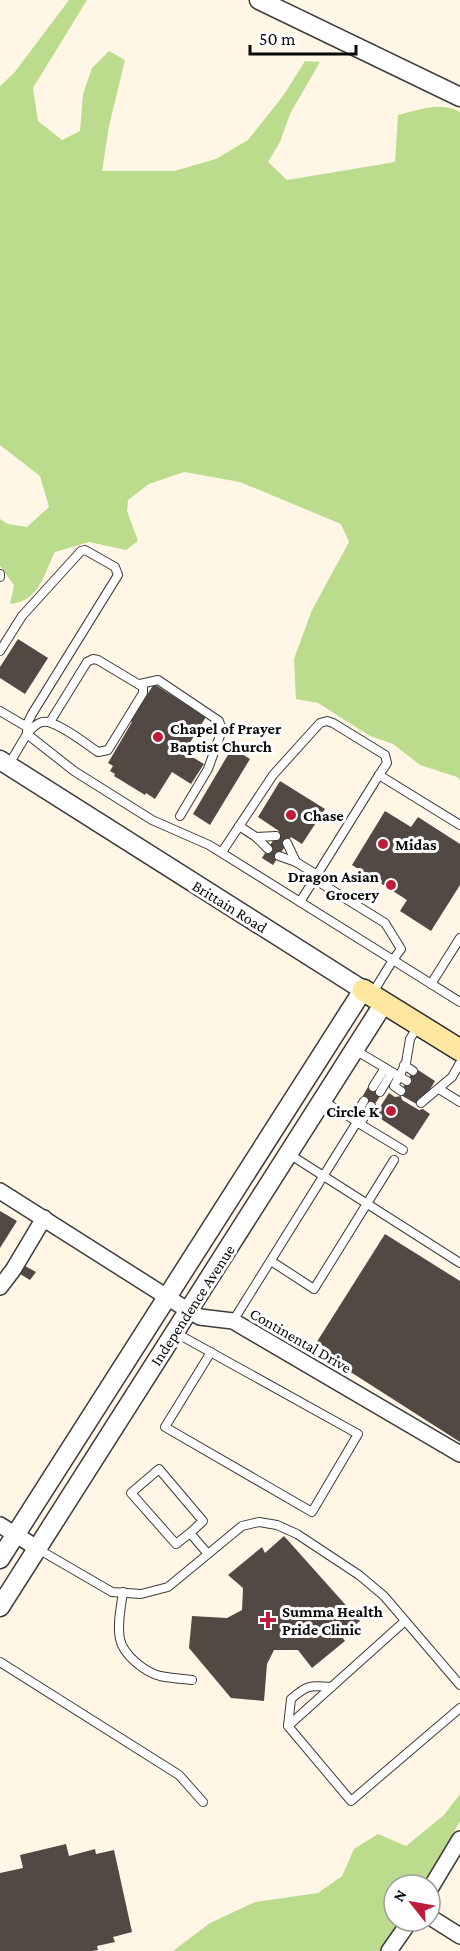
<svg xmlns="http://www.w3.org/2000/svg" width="460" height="1951" font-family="'Crimson Pro',serif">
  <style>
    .forest { fill: #bcdc8d }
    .building { fill: #524945 }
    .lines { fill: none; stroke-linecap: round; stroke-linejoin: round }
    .service-casing { stroke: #3c3c3c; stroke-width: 10 }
    .minor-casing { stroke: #3c3c3c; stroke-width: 18 }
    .tertiary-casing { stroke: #3c3c3c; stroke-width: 21 }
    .secondary-casing { stroke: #2b2b2b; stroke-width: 24 }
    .service { stroke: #fff; stroke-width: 8 }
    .minor { stroke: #fff; stroke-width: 15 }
    .tertiary { stroke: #fff; stroke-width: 18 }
    .secondary { stroke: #ffe7a1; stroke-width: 21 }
    .poi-dot { fill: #bf1c3b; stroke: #fff; stroke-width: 2 }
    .labels { text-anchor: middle; stroke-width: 6; stroke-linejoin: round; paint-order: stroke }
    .poi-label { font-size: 16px; font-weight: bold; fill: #090909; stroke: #fff; text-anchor: start }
    .street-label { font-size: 16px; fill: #090909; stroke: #fff }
  </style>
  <rect width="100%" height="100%" fill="#fff6e6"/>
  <g class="forest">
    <path d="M69 0H87L33 88 38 121 62 140 80 131 83 94 92 68 109 51 125 60 109 126 102 171H174L216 159 248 140 283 96 305 61 320 62 290 114 280 142 268 162 287 180 395 162 398 115C418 110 441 101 460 112V780L457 777 420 765 393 744 370 736 318 703 296 699 294 659 312 610 349 542 341 524 240 482 184 472 149 484 128 500 127 511 138 541 126 550 89 542 55 552C43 575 40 601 10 604L14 585 0 566V519L8 524 27 527 49 507 40 476 0 445V86L14 73Z"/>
    <polygon points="460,1794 460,1821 424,1885 394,1885 394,1921 403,1921 385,1951 173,1951 210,1923 255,1902 318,1893 342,1876 354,1849 378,1834 406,1846 444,1815"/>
  </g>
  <g class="building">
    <polygon points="18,639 48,658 25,694 0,678 0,667"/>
    <polygon points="154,684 206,717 184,752 204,764 191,784 172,772 155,799 146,793 145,795 114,776 115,774 110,771 113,766 108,763 132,722 130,721"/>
    <polygon points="232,748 250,759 210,825 193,814"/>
    <polygon points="280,781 325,809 302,844 291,837 273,865 262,858 279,831 258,817"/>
    <polygon points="385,811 411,827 418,817 460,844 460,885 431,931 400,911 407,900 352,865"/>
    <polygon points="415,1068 435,1081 420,1106 399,1094"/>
    <polygon points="369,1085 382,1093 373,1107 361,1099"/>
    <polygon points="389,1093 395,1097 401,1096 402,1100 419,1110 423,1109 430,1114 413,1140 375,1115"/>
    <polygon points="0,1211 17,1221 0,1248"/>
    <polygon points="385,1234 460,1281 460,1442 313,1348"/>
    <polygon points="25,1266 36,1272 30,1280 20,1274"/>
    <polygon points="284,1536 360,1621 341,1636 345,1641 312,1668 298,1650 274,1650 267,1664 264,1701 231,1698 189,1648 192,1616 227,1618 242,1610 243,1588 228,1575 262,1547 265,1553"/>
    <polygon points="66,1844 69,1856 95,1849 96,1854 114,1850 132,1932 113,1937 115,1942 97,1946 98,1950 92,1951 0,1951 0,1873 23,1868 20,1855"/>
  </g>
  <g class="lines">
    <g class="service-casing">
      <g id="service">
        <polyline points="0,574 0,577"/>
        <polyline points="0,651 22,616 81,551 85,550 115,567 118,575 32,714 27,724 27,734"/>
        <polyline points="140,684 158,680 219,721 222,730 208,769 180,816"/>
        <polyline points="0,711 27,727"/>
        <path d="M27 734C31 729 35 724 42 722 55 719 86 744 98 752L108 750 143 693V687L98 660 93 659 87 662 50 722"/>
        <polyline points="9,764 27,734 74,771 152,820 209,845 393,960 401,949 385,923 314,879"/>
        <polyline points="239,826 256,837 268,849"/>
        <polyline points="256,837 276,836"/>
        <polyline points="287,843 296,862"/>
        <polyline points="222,852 273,775 320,723 327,721 333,723 385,755 387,763 379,775"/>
        <polyline points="279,856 296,862 317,875"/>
        <polyline points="300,902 379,775 460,825"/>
        <polyline points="431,984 460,938"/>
        <polyline points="372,994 393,960 460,1002"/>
        <polyline points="355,1050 407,1081"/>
        <polyline points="404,1065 413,1071"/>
        <polyline points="373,1087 385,1068"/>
        <polyline points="439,1089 460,1102"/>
        <polyline points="401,1091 394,1086 406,1063 410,1039 418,1026"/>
        <polyline points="380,1092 392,1072"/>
        <polyline points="323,1101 353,1119 364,1101"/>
        <polyline points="421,1103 452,1077 460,1063"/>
        <polyline points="357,1122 360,1124 371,1106"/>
        <polyline points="360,1124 403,1150"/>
        <polyline points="289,1154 460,1263"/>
        <polyline points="271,1261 314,1289 394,1160"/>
        <polyline points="233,1321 357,1122"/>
        <polyline points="176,1333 358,1434 312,1512 165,1427 211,1352"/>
        <polyline points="190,1533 176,1544 131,1493 159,1469 203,1521 190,1533 208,1554"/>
        <polyline points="38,1549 112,1592 141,1594 168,1587 242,1526 259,1522 277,1525 297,1534 359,1575 384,1596 460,1685"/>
        <path d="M123 1592C121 1607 117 1624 120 1639 123 1655 145 1672 160 1676 170 1678 182 1679 192 1680"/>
        <polyline points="405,1621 288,1726 351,1801 460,1708"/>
        <polyline points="0,1662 179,1775 203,1802"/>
        <path d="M288 1726 291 1699C307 1685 310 1685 331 1687"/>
      </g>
    </g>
    <g class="minor-casing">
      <g id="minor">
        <polyline points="0,1191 189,1311 200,1317 233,1321 460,1454"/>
        <polyline points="0,1287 13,1270 44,1218"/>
        <polyline points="0,1525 37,1548"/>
        <polyline points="430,1889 460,1839"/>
        <polyline points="430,1917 460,1936"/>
        <polyline points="389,1951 410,1921"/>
      </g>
    </g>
    <g class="tertiary-casing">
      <g id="tertiary">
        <polyline points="259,0 460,97"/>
        <polyline points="0,760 363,990 0,1559"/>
        <polyline points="0,1607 384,1003"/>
      </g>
    </g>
    <g class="secondary-casing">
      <polyline id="secondary" points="363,990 460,1050"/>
    </g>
    <use href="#service" class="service"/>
    <use href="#minor" class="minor"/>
    <use href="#tertiary" class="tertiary"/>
    <use href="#secondary" class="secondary"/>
  </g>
  <g class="poi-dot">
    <circle cx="158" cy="737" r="6"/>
    <circle cx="291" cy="815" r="6"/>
    <circle cx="383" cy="844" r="6"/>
    <circle cx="391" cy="885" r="6"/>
    <circle cx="391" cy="1111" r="6"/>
    <path d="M265 1611h6v6h6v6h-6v6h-6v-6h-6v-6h6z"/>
  </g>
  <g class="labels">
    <g class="poi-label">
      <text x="170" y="734">Chapel of Prayer<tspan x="170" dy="18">Baptist Church</tspan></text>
      <text x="303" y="821">Chase</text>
      <text x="395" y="850">Midas</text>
      <text x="379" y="882" text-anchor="end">Dragon Asian<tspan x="379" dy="18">Grocery</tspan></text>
      <text x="379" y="1117" text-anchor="end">Circle K</text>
      <text x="282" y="1617">Summa Health<tspan x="282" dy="18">Pride Clinic</tspan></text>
    </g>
    <g class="street-label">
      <text transform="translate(230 906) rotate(32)" y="6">Brittain Road</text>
      <text transform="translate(192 1305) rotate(-57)" y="6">Independence Avenue</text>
      <text transform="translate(301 1340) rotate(30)" y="6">Continental Drive</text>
    </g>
  </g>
  <g transform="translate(412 1903) rotate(301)"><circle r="28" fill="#ffffff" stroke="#9d9d9d" stroke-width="1.5"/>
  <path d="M0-4.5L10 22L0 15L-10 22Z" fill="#bf1c3b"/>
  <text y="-9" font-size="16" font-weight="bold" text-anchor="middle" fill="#090909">N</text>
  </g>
  <path d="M250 45v9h106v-9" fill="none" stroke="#090909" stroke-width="3"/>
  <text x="259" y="45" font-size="18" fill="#090909" stroke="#ffffff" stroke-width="4.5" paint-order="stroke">50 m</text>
</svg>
